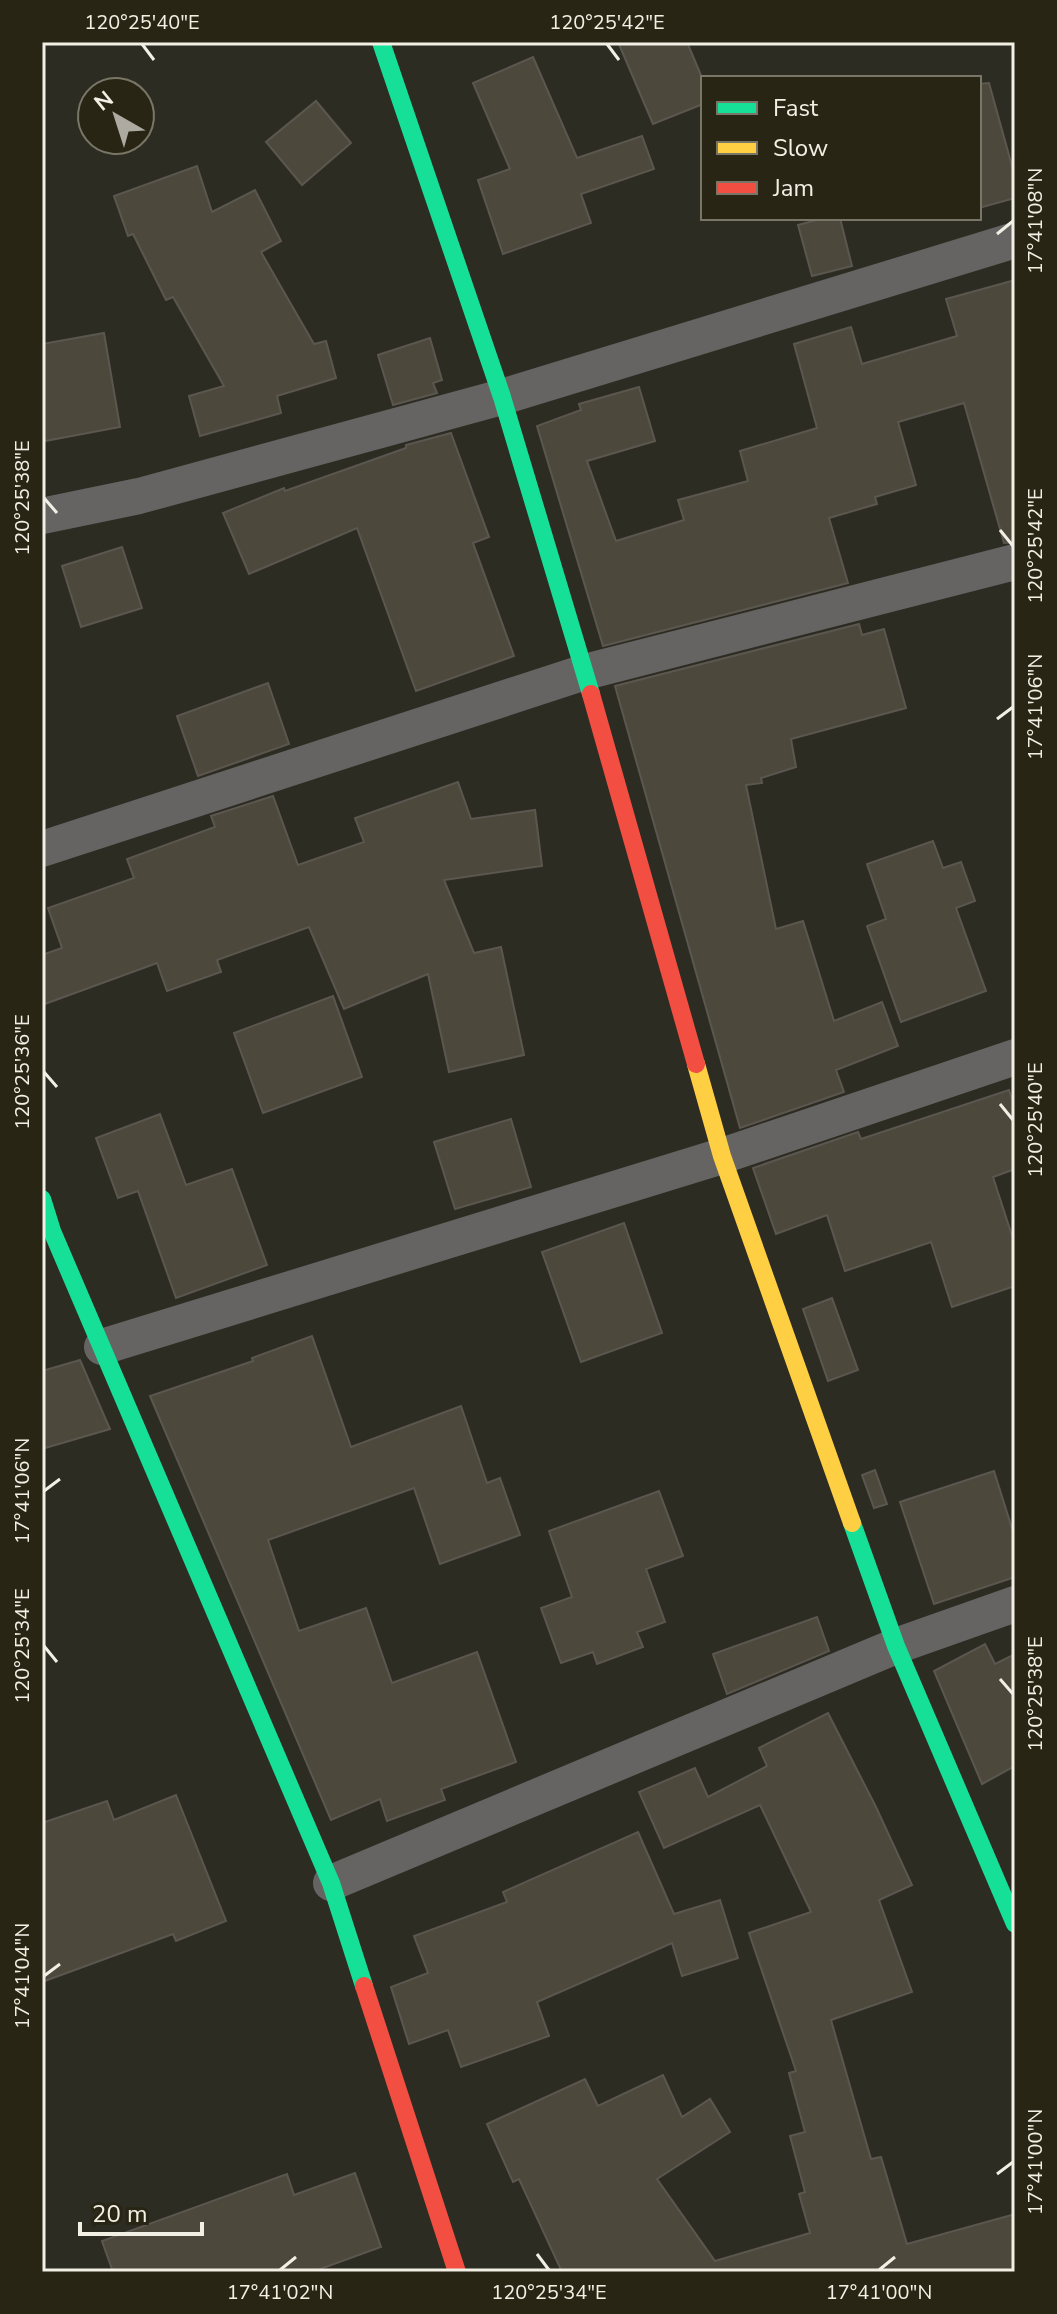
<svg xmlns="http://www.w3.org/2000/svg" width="1057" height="2314" font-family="'Nunito Sans',sans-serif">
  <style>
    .building { fill: #4d483c; stroke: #5b5750; stroke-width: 2 }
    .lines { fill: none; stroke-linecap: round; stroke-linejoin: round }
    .street { stroke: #666463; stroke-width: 36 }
    .fast { stroke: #16e098; stroke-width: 18 }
    .slow { stroke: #ffcf43; stroke-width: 18 }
    .jam { stroke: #f24e42; stroke-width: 18 }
    .ticks { fill: none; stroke: #f2f0e5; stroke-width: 3 }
    .neatline { fill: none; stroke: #f2f0e5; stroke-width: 3 }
    .ticks-label { font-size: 20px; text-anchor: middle; fill: #f2f0e5 }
  </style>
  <rect width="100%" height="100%" fill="#2d2c22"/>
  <g class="building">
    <polygon points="618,42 687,42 703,80 703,104 653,124"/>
    <polygon points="533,57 577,158 642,136 654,169 581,194 591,223 503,254 478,180 510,169 473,83"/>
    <polygon points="989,83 1015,177 1015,198 979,208 979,84"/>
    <polygon points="316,101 351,143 302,185 266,142"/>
    <polygon points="197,166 212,212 255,190 281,241 261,252 314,344 326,341 336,378 277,396 281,413 200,436 189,396 224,386 173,297 166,300 133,234 128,236 114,196"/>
    <polygon points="824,218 840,218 852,266 812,276 798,225"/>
    <polygon points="1015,280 1015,542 1004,543 964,403 898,422 916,485 875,497 877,504 829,518 848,583 603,646 537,426 581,410 579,404 639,387 655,441 587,461 616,541 684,520 678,500 748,481 740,451 817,428 794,344 851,327 862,364 957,336 946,299"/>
    <polygon points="104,333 120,427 45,441 42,421 42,344"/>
    <polygon points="430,338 442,380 433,383 437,393 393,405 378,355"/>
    <polygon points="451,433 489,537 473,543 514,656 416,691 357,528 249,574 223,513 284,488 285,491 406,448 406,445"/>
    <polygon points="122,547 142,608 81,627 62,566"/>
    <polygon points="859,624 862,635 884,629 906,708 791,739 796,767 761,778 762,783 746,785 776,929 803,921 834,1021 882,1002 898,1046 836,1070 844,1092 740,1128 615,686"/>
    <polygon points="268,683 289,744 198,776 177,716"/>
    <polygon points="458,782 471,819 535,810 542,866 444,880 474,953 501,947 524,1055 449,1072 428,974 344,1009 309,927 217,960 221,972 167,991 157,963 42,1005 42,955 62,948 48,908 134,878 127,859 215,827 211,816 273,796 298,865 364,842 355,818"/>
    <polygon points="933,841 943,868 961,862 975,901 956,908 986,991 901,1022 867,926 886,919 867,864"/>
    <polygon points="333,996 362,1077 263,1113 234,1033"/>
    <polygon points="1009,1090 1015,1108 1015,1169 993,1177 1015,1245 1015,1286 952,1307 931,1242 845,1271 827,1215 776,1234 753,1168 858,1132 861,1139"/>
    <polygon points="160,1114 186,1185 232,1169 267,1265 176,1298 138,1191 118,1198 96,1138"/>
    <polygon points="511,1119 531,1187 455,1209 434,1142"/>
    <polygon points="624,1223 662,1333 581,1362 542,1252"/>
    <polygon points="832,1298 858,1370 828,1381 803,1309"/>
    <polygon points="312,1336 351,1447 461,1406 487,1483 500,1478 520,1535 440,1564 414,1488 268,1540 299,1631 366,1608 392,1683 477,1652 516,1762 441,1789 445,1800 387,1821 380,1799 331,1820 150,1396 253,1361 252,1358"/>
    <polygon points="80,1360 110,1429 42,1449 42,1371"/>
    <polygon points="875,1470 887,1504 874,1508 862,1475"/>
    <polygon points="994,1471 1015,1538 1015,1577 934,1604 900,1502"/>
    <polygon points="659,1491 683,1556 646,1569 665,1622 637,1632 643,1647 597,1664 593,1652 561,1663 541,1608 572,1597 549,1531"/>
    <polygon points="817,1617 829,1651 727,1694 713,1654"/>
    <polygon points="985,1644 995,1664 1015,1654 1015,1766 982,1784 934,1671"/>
    <polygon points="828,1713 876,1807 912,1885 879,1900 912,1992 831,2020 871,2159 881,2157 907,2244 1015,2214 1015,2272 562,2272 519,2179 513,2182 487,2124 585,2079 598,2106 663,2075 682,2117 710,2099 730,2132 657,2179 715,2261 810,2233 799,2194 805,2192 790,2136 805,2132 789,2073 796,2071 749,1933 811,1912 760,1805 664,1848 639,1792 695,1768 708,1797 767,1766 759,1748"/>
    <polygon points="176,1795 226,1921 176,1941 173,1934 42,1982 42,1823 107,1801 114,1820"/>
    <polygon points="638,1832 674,1914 720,1900 738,1958 682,1976 672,1943 537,2002 549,2036 461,2067 448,2030 409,2044 391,1987 428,1973 414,1936 507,1902 503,1892"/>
    <polygon points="355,2173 381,2247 312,2272 113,2272 102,2241 287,2174 294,2195"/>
  </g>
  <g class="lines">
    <g class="street">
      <polyline points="42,516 139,496 502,397 1015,240"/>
      <polyline points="42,849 585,672 1015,562"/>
      <polyline points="102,1347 722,1156 1015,1057"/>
      <polyline points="331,1883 896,1646 1015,1604"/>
    </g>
    <g class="fast">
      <polyline points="381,42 502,397 591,694"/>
      <polyline points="42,1199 52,1231 331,1883 364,1986"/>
      <polyline points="852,1523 896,1646 1015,1924"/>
    </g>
    <polyline class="slow" points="696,1064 722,1156 852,1523"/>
    <g class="jam">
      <polyline points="591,694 696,1064"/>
      <polyline points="364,1986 457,2272"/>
    </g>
  </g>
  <path class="ticks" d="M142 44 154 60M607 44 619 60M997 234 1013 221M44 498 57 513M1000 530 1013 546M997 719 1013 707M44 1072 57 1087M1000 1104 1013 1120M44 1491 60 1479M44 1646 57 1662M1000 1679 1013 1694M44 1976 60 1964M997 2174 1013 2162M537 2254 549 2270M280 2270 296 2257M879 2270 895 2257"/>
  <rect width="1057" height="2314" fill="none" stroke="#292514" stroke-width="88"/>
  <rect x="701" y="76" width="280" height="144" fill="#292514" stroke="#797668" stroke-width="2"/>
  <rect x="717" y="102" width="40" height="12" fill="#16e098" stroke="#797668" stroke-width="2"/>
  <text x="773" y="116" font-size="24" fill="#f2f0e5">Fast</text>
  <rect x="717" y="142" width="40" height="12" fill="#ffcf43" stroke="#797668" stroke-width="2"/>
  <text x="773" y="156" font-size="24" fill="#f2f0e5">Slow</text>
  <rect x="717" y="182" width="40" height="12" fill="#f24e42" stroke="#797668" stroke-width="2"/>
  <text x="773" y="196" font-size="24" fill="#f2f0e5">Jam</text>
  <g transform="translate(116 116) rotate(321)"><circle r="38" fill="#292514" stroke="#797668" stroke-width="2"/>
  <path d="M0-6L14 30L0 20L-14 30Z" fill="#adaba1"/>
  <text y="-12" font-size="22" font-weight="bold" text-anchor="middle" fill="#f2f0e5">N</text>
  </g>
  <path d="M80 2222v12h122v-12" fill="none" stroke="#f2f0e5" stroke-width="4"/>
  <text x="92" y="2222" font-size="24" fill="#f2f0e5" stroke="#292514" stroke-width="6" paint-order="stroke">20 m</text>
  <rect x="44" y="44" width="969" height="2226" class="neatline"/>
  <g class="ticks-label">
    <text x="142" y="29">120°25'40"E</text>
    <text x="607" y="29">120°25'42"E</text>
    <text transform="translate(1035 221) rotate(-90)" y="7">17°41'08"N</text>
    <text transform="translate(22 498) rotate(-90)" y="7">120°25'38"E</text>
    <text transform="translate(1035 546) rotate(-90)" y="7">120°25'42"E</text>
    <text transform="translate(1035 707) rotate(-90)" y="7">17°41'06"N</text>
    <text transform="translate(22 1072) rotate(-90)" y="7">120°25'36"E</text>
    <text transform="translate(1035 1120) rotate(-90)" y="7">120°25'40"E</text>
    <text transform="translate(22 1491) rotate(-90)" y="7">17°41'06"N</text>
    <text transform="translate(22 1646) rotate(-90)" y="7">120°25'34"E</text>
    <text transform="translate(1035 1694) rotate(-90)" y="7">120°25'38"E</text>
    <text transform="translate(22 1976) rotate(-90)" y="7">17°41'04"N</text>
    <text transform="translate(1035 2162) rotate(-90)" y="7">17°41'00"N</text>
    <text x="280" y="2299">17°41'02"N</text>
    <text x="549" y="2299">120°25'34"E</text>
    <text x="879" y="2299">17°41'00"N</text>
  </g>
</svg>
